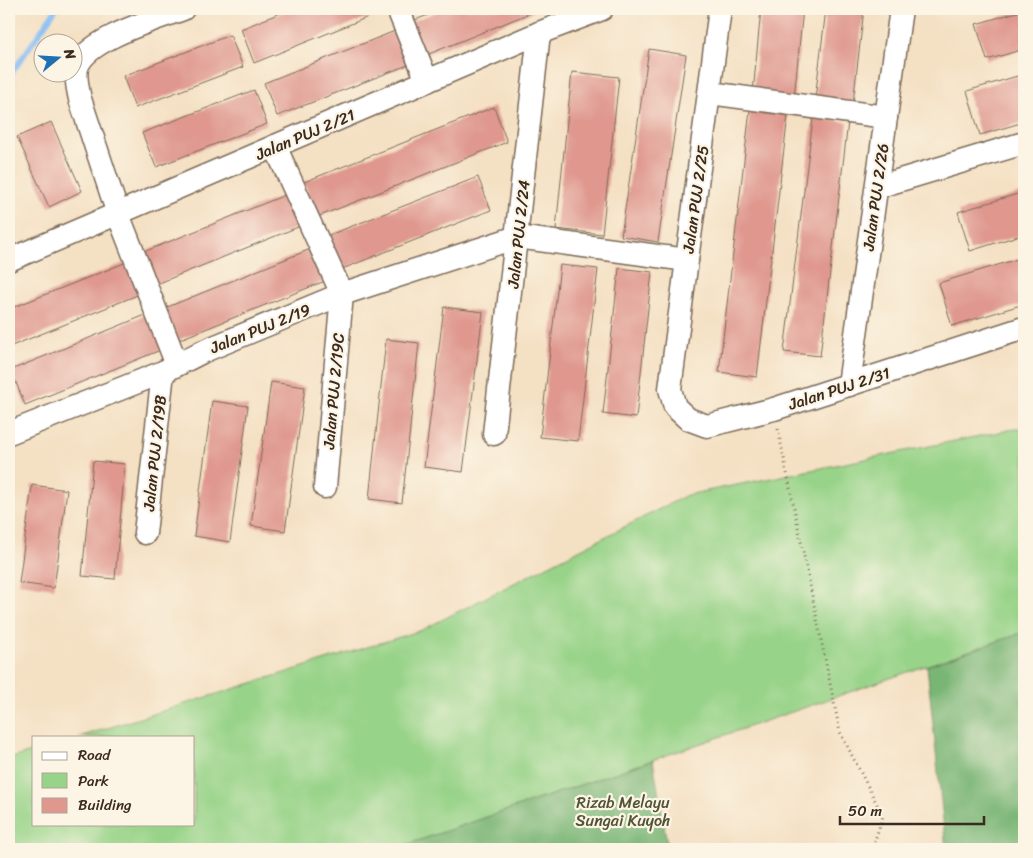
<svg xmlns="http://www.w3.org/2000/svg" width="1033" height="858" font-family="Sriracha,sans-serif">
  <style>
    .green { fill: #97d388; stroke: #697e53 }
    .forest { fill: #79b574; stroke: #5a7049 }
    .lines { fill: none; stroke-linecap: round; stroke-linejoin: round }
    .stream { stroke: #83bcf4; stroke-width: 5.5 }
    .building { fill: #df978e }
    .minor-casing { stroke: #7c6a58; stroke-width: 25 }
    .path { stroke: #7c6a58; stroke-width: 3; stroke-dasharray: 1 4; stroke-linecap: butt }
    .minor { stroke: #fff; stroke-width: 22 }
    .labels { text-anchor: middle; stroke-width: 4.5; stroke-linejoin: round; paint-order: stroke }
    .street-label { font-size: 16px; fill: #3b2a1e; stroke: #fcf5e5 }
    .park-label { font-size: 16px; fill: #525438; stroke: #fcf5e5 }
  </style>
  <rect width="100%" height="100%" fill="#fcf5e5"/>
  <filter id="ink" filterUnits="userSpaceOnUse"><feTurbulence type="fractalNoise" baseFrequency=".02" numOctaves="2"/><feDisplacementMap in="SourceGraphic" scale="10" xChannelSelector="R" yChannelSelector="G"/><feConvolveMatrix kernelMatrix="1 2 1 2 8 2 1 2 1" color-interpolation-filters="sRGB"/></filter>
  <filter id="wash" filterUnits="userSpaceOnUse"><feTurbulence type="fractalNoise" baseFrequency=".0096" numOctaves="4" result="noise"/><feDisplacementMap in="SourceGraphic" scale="20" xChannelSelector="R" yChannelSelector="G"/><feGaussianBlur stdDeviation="1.12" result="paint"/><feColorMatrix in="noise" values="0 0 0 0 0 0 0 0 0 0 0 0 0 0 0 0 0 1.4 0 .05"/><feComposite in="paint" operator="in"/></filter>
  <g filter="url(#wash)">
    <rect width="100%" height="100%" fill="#f4e0c3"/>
    <polygon class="green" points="1024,427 1024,632 394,849 9,849 9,759 34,751 34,824 194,824 194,737 79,737 422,630 687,495"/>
    <g class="forest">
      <polygon points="1024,632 1024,849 946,849 927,666"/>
      <polygon points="653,760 668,849 394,849"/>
    </g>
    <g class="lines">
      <polyline class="stream" points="9,77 56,9"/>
    </g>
    <g id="blocks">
      <g class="building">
        <polygon points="290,9 388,9 254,63 241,29"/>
        <polygon points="444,9 540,9 424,56 410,22"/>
        <polygon points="761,9 803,9 794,98 753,93"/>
        <polygon points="826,9 864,9 853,103 815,99"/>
        <polygon points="1024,10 1024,49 987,60 976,24"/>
        <polygon points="400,29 413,63 277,116 264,83"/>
        <polygon points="230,35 243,67 135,108 123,76"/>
        <polygon points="649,49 686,55 658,242 621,236"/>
        <polygon points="572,72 619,77 602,234 556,229"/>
        <polygon points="1024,74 1024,122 980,135 967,91"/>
        <polygon points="254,90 267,124 156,167 142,133"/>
        <polygon points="494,107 507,142 317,217 304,182"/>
        <polygon points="750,110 788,115 757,377 719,372"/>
        <polygon points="813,118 848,122 820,356 784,352"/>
        <polygon points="51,122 82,191 49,207 17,137"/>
        <polygon points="478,177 491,210 337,271 324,237"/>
        <polygon points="1024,192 1024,234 970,251 958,212"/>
        <polygon points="290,193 303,225 154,285 141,253"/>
        <polygon points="313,248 325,281 178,340 165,308"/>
        <polygon points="1024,257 1024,304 952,326 939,283"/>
        <polygon points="127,262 140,294 9,347 9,309"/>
        <polygon points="560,265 598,269 578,441 540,437"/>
        <polygon points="619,268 652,272 636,418 603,414"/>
        <polygon points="444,307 483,312 463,472 424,467"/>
        <polygon points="148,314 163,349 25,405 11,370"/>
        <polygon points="386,339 419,343 402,503 369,499"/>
        <polygon points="271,382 305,387 285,531 251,526"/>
        <polygon points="212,401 248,406 230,542 194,536"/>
        <polygon points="93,461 125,464 115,579 82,576"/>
        <polygon points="32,485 67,490 54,588 19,583"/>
      </g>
    </g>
  </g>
  <g filter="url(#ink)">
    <use href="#blocks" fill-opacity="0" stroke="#7c6a58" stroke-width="1"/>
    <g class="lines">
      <g class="minor-casing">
        <g id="minor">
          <polyline points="398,9 427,81"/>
          <polyline points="720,9 670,389 675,407 688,419 707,426 774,409 1024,328"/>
          <polyline points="710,93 886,117"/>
          <polyline points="275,146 342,294 325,487"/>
          <polyline points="877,187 1024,143"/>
          <polyline points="9,260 539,33 602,9"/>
          <path d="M177 365 118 214 80 99C78 90 75 78 77 68 85 39 157 19 183 9"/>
          <polyline points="849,385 901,9"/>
          <polyline points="9,433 163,372 204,351 342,294 517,237 687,260"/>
          <polyline points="494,434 539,33"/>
          <polyline points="145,533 163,372"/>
        </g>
      </g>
      <polyline class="path" points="778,429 840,732 883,816 872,849"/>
      <use href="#minor" class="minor"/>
    </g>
  </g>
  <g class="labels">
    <g class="street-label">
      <text transform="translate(305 134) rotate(-23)" y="6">Jalan PUJ 2/21</text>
      <text transform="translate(875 197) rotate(-82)" y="6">Jalan PUJ 2/26</text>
      <text transform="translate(695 199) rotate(-82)" y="6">Jalan PUJ 2/25</text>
      <text transform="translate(518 234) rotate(-84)" y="6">Jalan PUJ 2/24</text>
      <text transform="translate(260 328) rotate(-22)" y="6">Jalan PUJ 2/19</text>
      <text transform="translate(839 388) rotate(-18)" y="6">Jalan PUJ 2/31</text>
      <text transform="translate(333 391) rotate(-85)" y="6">Jalan PUJ 2/19C</text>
      <text transform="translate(154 453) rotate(-84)" y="6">Jalan PUJ 2/19B</text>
    </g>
    <g class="park-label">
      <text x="623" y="808">Rizab Melayu<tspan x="623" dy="18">Sungai Kuyoh</tspan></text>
    </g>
  </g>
  <rect width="1033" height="858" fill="none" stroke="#fcf5e5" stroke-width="30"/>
  <rect x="32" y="736" width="162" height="90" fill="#fcf5e5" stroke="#afa495"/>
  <rect x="42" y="752" width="25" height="8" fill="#ffffff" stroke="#afa495"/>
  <text x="78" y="760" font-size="15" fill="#3b2a1e">Road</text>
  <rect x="42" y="773" width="25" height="15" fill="#97d388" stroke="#afa495"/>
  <text x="78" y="786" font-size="15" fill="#3b2a1e">Park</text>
  <rect x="42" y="798" width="25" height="15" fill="#df978e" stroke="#afa495"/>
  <text x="78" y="810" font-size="15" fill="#3b2a1e">Building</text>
  <g transform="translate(58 58) rotate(72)"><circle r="24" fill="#fcf5e5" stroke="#afa495"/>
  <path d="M0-4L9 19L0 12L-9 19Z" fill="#1f6fb2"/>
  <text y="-8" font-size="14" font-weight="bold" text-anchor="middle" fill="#3b2a1e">N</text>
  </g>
  <path d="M840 816v8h144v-8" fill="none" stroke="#3b2a1e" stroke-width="2.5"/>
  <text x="848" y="816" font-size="15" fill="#3b2a1e" stroke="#fcf5e5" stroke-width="4" paint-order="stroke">50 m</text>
</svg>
